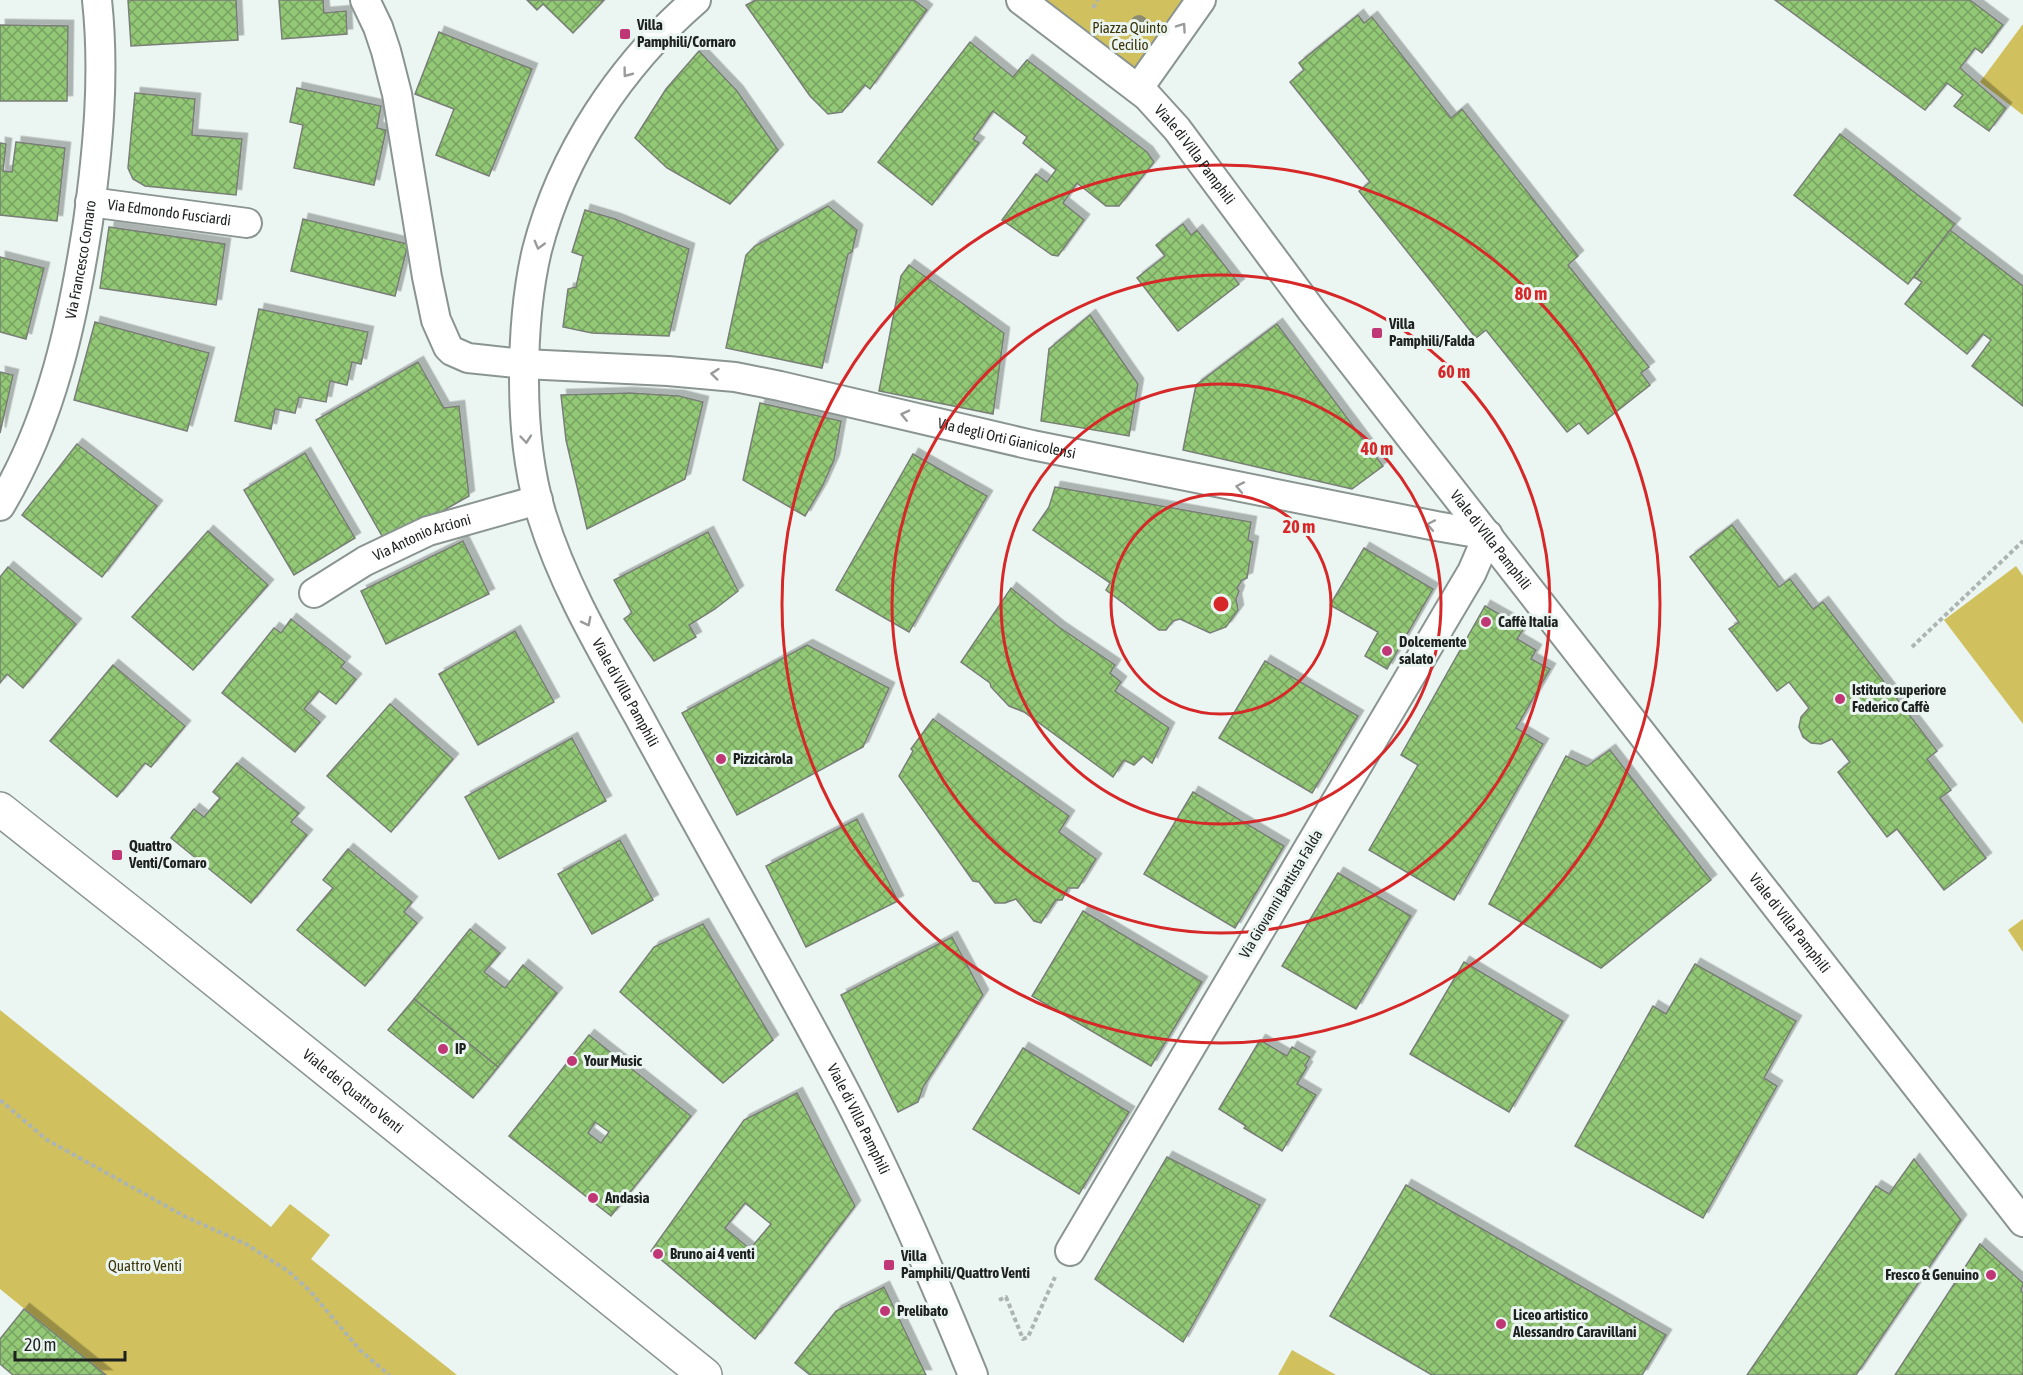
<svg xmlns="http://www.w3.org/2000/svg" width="2023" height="1375" font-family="'Asap Condensed',sans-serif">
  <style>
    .park { fill: #d0c15e }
    .building { fill: url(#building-cross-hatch); stroke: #797e77; stroke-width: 1.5; fill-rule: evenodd; filter: url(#shadow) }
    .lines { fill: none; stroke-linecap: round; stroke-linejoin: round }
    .minor-casing { stroke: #8a9490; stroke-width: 32 }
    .tertiary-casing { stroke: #8a9490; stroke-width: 36 }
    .path { stroke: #adb5b2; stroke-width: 4; stroke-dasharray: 4.5 3; stroke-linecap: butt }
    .minor { stroke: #fff; stroke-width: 28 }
    .tertiary { stroke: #fff; stroke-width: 33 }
    .tree { fill: #8b8b71 }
    .oneway { stroke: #999b9a }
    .ring { fill: none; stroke: #d62828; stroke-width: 3 }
    .poi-dot { fill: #bf3775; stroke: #ebf5f1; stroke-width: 2 }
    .labels { text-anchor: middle; stroke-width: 6; stroke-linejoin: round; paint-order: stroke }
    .poi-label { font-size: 15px; font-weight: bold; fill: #1d211f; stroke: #ebf5f1; text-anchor: start }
    .park-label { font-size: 15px; fill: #3c3508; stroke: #ebf5f1 }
    .street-label { font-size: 15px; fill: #1d211f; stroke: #ebf5f1 }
    .centre { fill: #d62828; stroke: #ebf5f1; stroke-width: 3 }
    .ring-label { font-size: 18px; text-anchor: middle; font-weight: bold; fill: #d62828; stroke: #ebf5f1; stroke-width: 6; stroke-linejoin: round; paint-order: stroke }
  </style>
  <defs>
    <pattern id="building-cross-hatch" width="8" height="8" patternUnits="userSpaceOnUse" patternTransform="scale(1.5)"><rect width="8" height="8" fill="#92c876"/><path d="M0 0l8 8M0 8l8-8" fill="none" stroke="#77a260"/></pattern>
    <filter id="shadow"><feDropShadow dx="5.5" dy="-5.5" stdDeviation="0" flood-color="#0004"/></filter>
  </defs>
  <rect width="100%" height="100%" fill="#ebf5f1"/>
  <g class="park">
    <polygon points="1021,0 1201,0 1138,89"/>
    <polygon points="2023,24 2023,115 1980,82"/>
    <polygon points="2016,566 2023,576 2023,724 1944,620"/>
    <polygon points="2023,919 2023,952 2008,930"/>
    <polygon points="0,1010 271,1227 290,1204 330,1235 311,1259 457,1375 106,1375 0,1289"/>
    <polygon points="1292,1350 1336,1375 1278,1375"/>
  </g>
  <g class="building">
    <polygon points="128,0 236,0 238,40 131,46"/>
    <polygon points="279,0 323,0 324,13 346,11 347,34 282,39"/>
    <polygon points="527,0 604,0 573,33 543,4 537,10"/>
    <polygon points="756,0 914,0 927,10 870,89 865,85 842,112 828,114 810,96 746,5"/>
    <polygon points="1775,0 1970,0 2003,25 1982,53 1975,48 1960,68 2006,108 1989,131 1954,106 1963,95 1947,83 1925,110"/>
    <polygon points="1358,15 1364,23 1372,17 1451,118 1462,109 1578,256 1568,265 1649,367 1641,373 1650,385 1588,434 1579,423 1567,432 1486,330 1476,338 1359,191 1370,182 1290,82 1304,70 1299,63"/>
    <polygon points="0,25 68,26 67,101 0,101"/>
    <polygon points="439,32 532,69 489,176 436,155 454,109 415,94"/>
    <polygon points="970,42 1013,77 1027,60 1147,152 1154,162 1119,206 1106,206 1077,183 1063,203 1084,220 1058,256 1052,255 1002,220 1036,174 1047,182 1056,170 1023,143 1027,137 993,111 973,139 979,143 932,205 878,162"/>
    <polygon points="699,51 737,91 778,150 730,204 667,168 635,138 666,89"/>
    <polygon points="297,88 381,106 377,128 386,130 374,185 294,168 303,125 290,122"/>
    <polygon points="135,93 195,99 192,135 242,139 236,195 145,186 133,179 128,168"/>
    <polygon points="1840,134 1955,224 1908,284 1794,195"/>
    <polygon points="16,142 65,148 57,221 0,215 0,143 6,144 3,171 12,172"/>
    <polygon points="828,206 857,230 852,252 848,254 822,368 726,348 746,255 755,246"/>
    <polygon points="585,210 615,219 689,249 669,336 592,333 563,327 568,289 576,287 583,256 572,252"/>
    <polygon points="303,219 408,244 395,296 291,271"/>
    <polygon points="1183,224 1191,235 1197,230 1239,284 1178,331 1137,278 1165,256 1156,245"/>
    <polygon points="109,227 225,244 216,305 100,288"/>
    <polygon points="1950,230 2023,286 2023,406 1972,366 1991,340 1983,334 1967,354 1905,304 1922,282 1914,277"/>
    <polygon points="0,257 44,268 26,339 0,332"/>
    <polygon points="909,265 1004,333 993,414 879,391 901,276"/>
    <polygon points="259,309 368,332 361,364 352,362 347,385 330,381 326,402 299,397 295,413 275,409 271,429 235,421"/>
    <polygon points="1090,315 1138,384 1129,436 1041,421 1049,349"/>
    <polygon points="95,322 209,353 187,431 74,400"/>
    <polygon points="1277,324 1383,466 1352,489 1183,450 1196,385"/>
    <polygon points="418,362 444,408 459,406 469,496 386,543 316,420"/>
    <polygon points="0,372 13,375 0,433"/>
    <polygon points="630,393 679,396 703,402 685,479 587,529 566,440 561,395"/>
    <polygon points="760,403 841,421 834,460 822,487 805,516 743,480"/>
    <polygon points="77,444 157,506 102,577 22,515"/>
    <polygon points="305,453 355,538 294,575 244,490"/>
    <polygon points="913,454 987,496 909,632 836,590"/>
    <polygon points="1055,487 1251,522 1248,540 1253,542 1247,578 1242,580 1237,588 1239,591 1236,599 1238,610 1226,627 1210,633 1180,619 1173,621 1166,630 1159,630 1106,590 1110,583 1033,530 1049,507"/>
    <polygon points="1732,525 1779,587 1790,579 1813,609 1823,602 1937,751 1927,759 1951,790 1940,798 1986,858 1944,890 1897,829 1887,837 1838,772 1850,762 1832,739 1821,744 1811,743 1803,737 1799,727 1801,717 1809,708 1789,682 1777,691 1729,629 1739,622 1690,557"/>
    <polygon points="208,531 268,585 193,670 132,617"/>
    <polygon points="708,532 738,591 715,609 689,625 696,637 654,661 624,619 632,613 614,580"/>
    <polygon points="463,541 489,594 386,644 361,591"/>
    <polygon points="1364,548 1433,589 1387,669 1365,656 1378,632 1330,605"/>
    <polygon points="8,567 76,624 23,688 7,674 0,683 0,577"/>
    <polygon points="1011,588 1059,627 1115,665 1110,673 1121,682 1115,691 1169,728 1152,763 1143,756 1134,765 1124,760 1113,777 1024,712 1009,706 991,687 990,683 961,662"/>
    <polygon points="1485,606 1524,628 1517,639 1536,650 1531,659 1550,669 1516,728 1543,744 1454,900 1369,850 1418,765 1401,755"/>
    <polygon points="291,619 345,662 341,667 356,679 336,704 319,691 304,709 320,722 295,752 222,693 274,628 281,633"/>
    <polygon points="515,631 554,702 478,745 439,674"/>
    <polygon points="807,645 889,688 863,747 737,815 682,713"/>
    <polygon points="1265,661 1358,716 1312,793 1219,738"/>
    <polygon points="113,665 185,726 151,767 145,763 117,797 50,741"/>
    <polygon points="390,704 453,759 391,832 327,776"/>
    <polygon points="933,719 1069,816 1059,832 1096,859 1078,888 1068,888 1062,900 1056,900 1041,923 1034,921 1016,899 1005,903 995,903 979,882 973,881 899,776 913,751 911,749"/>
    <polygon points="572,738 606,801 499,859 465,797"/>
    <polygon points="1610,750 1711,880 1601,968 1489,904 1566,756 1587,766"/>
    <polygon points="237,763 299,813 291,822 307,835 251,903 171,838 194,809 204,817 220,798 213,792"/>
    <polygon points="1193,792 1284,846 1235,928 1144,874"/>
    <polygon points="857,819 898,901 806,947 766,866"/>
    <polygon points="620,840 653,900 592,934 558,874"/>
    <polygon points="348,849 412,902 404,912 417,923 365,986 297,930 333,888 323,880"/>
    <polygon points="1338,873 1411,916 1356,1009 1282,966"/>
    <polygon points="1083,911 1202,982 1151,1066 1032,996"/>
    <polygon points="703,924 773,1040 723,1083 620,992 654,947"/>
    <polygon points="470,929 500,953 484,972 505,988 523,965 557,993 498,1067 414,999"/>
    <polygon points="952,937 983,995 923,1087 918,1102 898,1112 841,995"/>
    <polygon points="1464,962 1563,1021 1509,1112 1410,1054"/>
    <polygon points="1695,964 1796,1021 1764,1078 1777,1086 1703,1218 1575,1146 1653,1006 1666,1014"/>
    <polygon points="414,999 498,1067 473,1098 388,1030"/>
    <path d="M589 1035 691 1116 611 1216 509 1136ZM595 1122 609 1132 601 1143 588 1133Z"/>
    <polygon points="1260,1040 1287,1056 1292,1047 1310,1057 1305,1066 1307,1067 1297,1084 1316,1095 1282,1151 1244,1128 1246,1126 1219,1109"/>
    <polygon points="1023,1048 1129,1112 1079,1194 973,1129"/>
    <path d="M797 1093 855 1206 755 1339 651 1251 744 1120ZM745 1203 771 1224 750 1249 725 1228Z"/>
    <polygon points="1167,1157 1260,1205 1183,1342 1095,1279"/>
    <polygon points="1914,1159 1961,1220 1856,1375 1747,1375 1876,1186 1889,1194"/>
    <polygon points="1406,1185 1666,1335 1642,1375 1432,1375 1330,1316"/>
    <polygon points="1980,1244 2023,1283 2021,1291 2023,1293 2023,1375 1895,1375"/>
    <polygon points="884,1287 926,1375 810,1375 795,1363 836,1311"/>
    <polygon points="24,1309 106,1375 13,1375 0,1364 0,1339"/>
  </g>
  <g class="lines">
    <g class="minor-casing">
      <g id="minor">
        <path id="s1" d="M365 0 378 27 386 51 397 94 427 277 436 320 448 347 452 351 468 358 524 364 668 371 735 377 780 386 1032 445 1436 526 1488 535 1472 572 1070 1251"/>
        <path id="s2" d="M696 0C621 65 562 153 537 250 527 292 524 336 524 379 524 426 528 471 542 516 564 587 603 652 639 717 678 789 718 860 758 932 794 997 831 1062 864 1129 904 1209 939 1292 973 1375"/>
        <path id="s3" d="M1021 0 1147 96 1177 129 1312 311 2023 1222"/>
        <polyline points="1138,89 1201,0"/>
        <path id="s4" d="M90 202 247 223"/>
        <path id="s5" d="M0 506C52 420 73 320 88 222 98 149 105 74 97 0"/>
        <path id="s6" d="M314 593 365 561 428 531 538 500"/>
      </g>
    </g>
    <g class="tertiary-casing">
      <g id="tertiary">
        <path id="s7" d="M0 809 149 927 705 1375"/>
      </g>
    </g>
    <g class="path">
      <polyline points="1093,8 1098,0"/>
      <polyline points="1912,647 2023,541"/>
      <polyline points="0,1100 47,1140 186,1217 246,1244 288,1271 310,1291 360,1350 389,1375"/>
      <polyline points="999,1300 1006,1297 1023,1339 1028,1337 1055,1277"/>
    </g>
    <use href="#minor" class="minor"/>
    <use href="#tertiary" class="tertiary"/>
  </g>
  <circle class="tree" cx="1139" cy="24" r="9"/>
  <defs><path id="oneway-chevron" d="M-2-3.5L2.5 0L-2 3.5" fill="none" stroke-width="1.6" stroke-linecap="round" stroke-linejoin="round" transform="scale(1.5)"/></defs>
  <g class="oneway">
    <use href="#oneway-chevron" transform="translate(1182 27) rotate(-55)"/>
    <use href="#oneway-chevron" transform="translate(627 73) rotate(127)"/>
    <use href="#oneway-chevron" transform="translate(539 245) rotate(105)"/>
    <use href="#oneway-chevron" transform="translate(715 374) rotate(-174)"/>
    <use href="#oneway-chevron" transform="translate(905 415) rotate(-167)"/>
    <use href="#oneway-chevron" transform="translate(526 439) rotate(85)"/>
    <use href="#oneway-chevron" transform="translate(1240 487) rotate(-169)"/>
    <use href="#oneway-chevron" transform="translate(1431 525) rotate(-169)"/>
    <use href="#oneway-chevron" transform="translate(587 622) rotate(63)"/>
  </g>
  <g class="ring">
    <circle cx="1221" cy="604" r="110"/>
    <circle cx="1221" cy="604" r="220"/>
    <circle cx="1221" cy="604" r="329"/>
    <circle cx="1221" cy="604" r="439"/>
  </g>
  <g class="poi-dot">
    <rect x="619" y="28" width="12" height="12" rx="3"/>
    <rect x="1371" y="327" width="12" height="12" rx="3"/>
    <circle cx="1486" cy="622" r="6"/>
    <circle cx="1387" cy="651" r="6"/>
    <circle cx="1840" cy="699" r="6"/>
    <circle cx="721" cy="759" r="6"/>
    <rect x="111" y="849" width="12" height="12" rx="3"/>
    <circle cx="443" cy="1049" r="6"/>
    <circle cx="572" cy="1061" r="6"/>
    <circle cx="593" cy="1198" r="6"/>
    <circle cx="658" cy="1254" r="6"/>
    <rect x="883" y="1259" width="12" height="12" rx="3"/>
    <circle cx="1991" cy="1275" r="6"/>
    <circle cx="885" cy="1311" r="6"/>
    <circle cx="1501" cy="1324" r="6"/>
  </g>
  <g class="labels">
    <g class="poi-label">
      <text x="637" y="30">Villa<tspan x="637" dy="17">Pamphili/Cornaro</tspan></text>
      <text x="1389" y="329">Villa<tspan x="1389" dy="17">Pamphili/Falda</tspan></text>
      <text x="1498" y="627">Caffè Italia</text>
      <text x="1399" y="647">Dolcemente<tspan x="1399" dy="17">salato</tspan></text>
      <text x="1852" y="695">Istituto superiore<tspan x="1852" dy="17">Federico Caffè</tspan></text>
      <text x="733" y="764">Pizzicàrola</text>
      <text x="129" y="851">Quattro<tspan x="129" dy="17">Venti/Cornaro</tspan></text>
      <text x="455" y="1054">IP</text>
      <text x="584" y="1066">Your Music</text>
      <text x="605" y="1203">Andasìa</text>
      <text x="670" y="1259">Bruno ai 4 venti</text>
      <text x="901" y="1261">Villa<tspan x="901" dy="17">Pamphili/Quattro Venti</tspan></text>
      <text x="1979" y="1280" text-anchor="end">Fresco &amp; Genuino</text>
      <text x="897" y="1316">Prelibato</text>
      <text x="1513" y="1320">Liceo artistico<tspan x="1513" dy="17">Alessandro Caravillani</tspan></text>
    </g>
    <g class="park-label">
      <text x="1130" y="33">Piazza Quinto<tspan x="1130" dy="17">Cecilio</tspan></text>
      <text x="145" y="1271">Quattro Venti</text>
    </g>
    <g class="street-label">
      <text dy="5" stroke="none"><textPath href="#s3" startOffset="234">Viale di Villa Pamphili</textPath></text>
      <text dy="5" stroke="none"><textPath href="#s4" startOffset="80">Via Edmondo Fusciardi</textPath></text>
      <text dy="5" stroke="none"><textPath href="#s5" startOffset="261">Via Francesco Cornaro</textPath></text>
      <text dy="5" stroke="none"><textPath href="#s1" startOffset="928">Via degli Orti Gianicolensi</textPath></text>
      <text dy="5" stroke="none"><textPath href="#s6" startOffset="122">Via Antonio Arcioni</textPath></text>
      <text dy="5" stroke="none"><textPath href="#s3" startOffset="720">Viale di Villa Pamphili</textPath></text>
      <text dy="5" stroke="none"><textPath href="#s2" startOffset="765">Viale di Villa Pamphili</textPath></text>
      <text transform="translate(1281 894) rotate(-59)" y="5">Via Giovanni Battista Falda</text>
      <text dy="5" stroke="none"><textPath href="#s3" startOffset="1206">Viale di Villa Pamphili</textPath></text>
      <text dy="5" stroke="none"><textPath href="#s7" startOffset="452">Viale dei Quattro Venti</textPath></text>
      <text dy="5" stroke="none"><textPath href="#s2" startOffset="1251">Viale di Villa Pamphili</textPath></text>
    </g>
  </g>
  <circle cx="1221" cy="604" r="9" class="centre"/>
  <g class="ring-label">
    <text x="1531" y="300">80 m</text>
    <text x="1454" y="378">60 m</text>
    <text x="1377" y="455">40 m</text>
    <text x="1299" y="533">20 m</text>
  </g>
  <path d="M15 1351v9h110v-9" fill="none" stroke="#1d211f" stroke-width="3"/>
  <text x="24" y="1351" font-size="18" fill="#1d211f" stroke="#ebf5f1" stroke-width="4.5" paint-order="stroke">20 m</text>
</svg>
